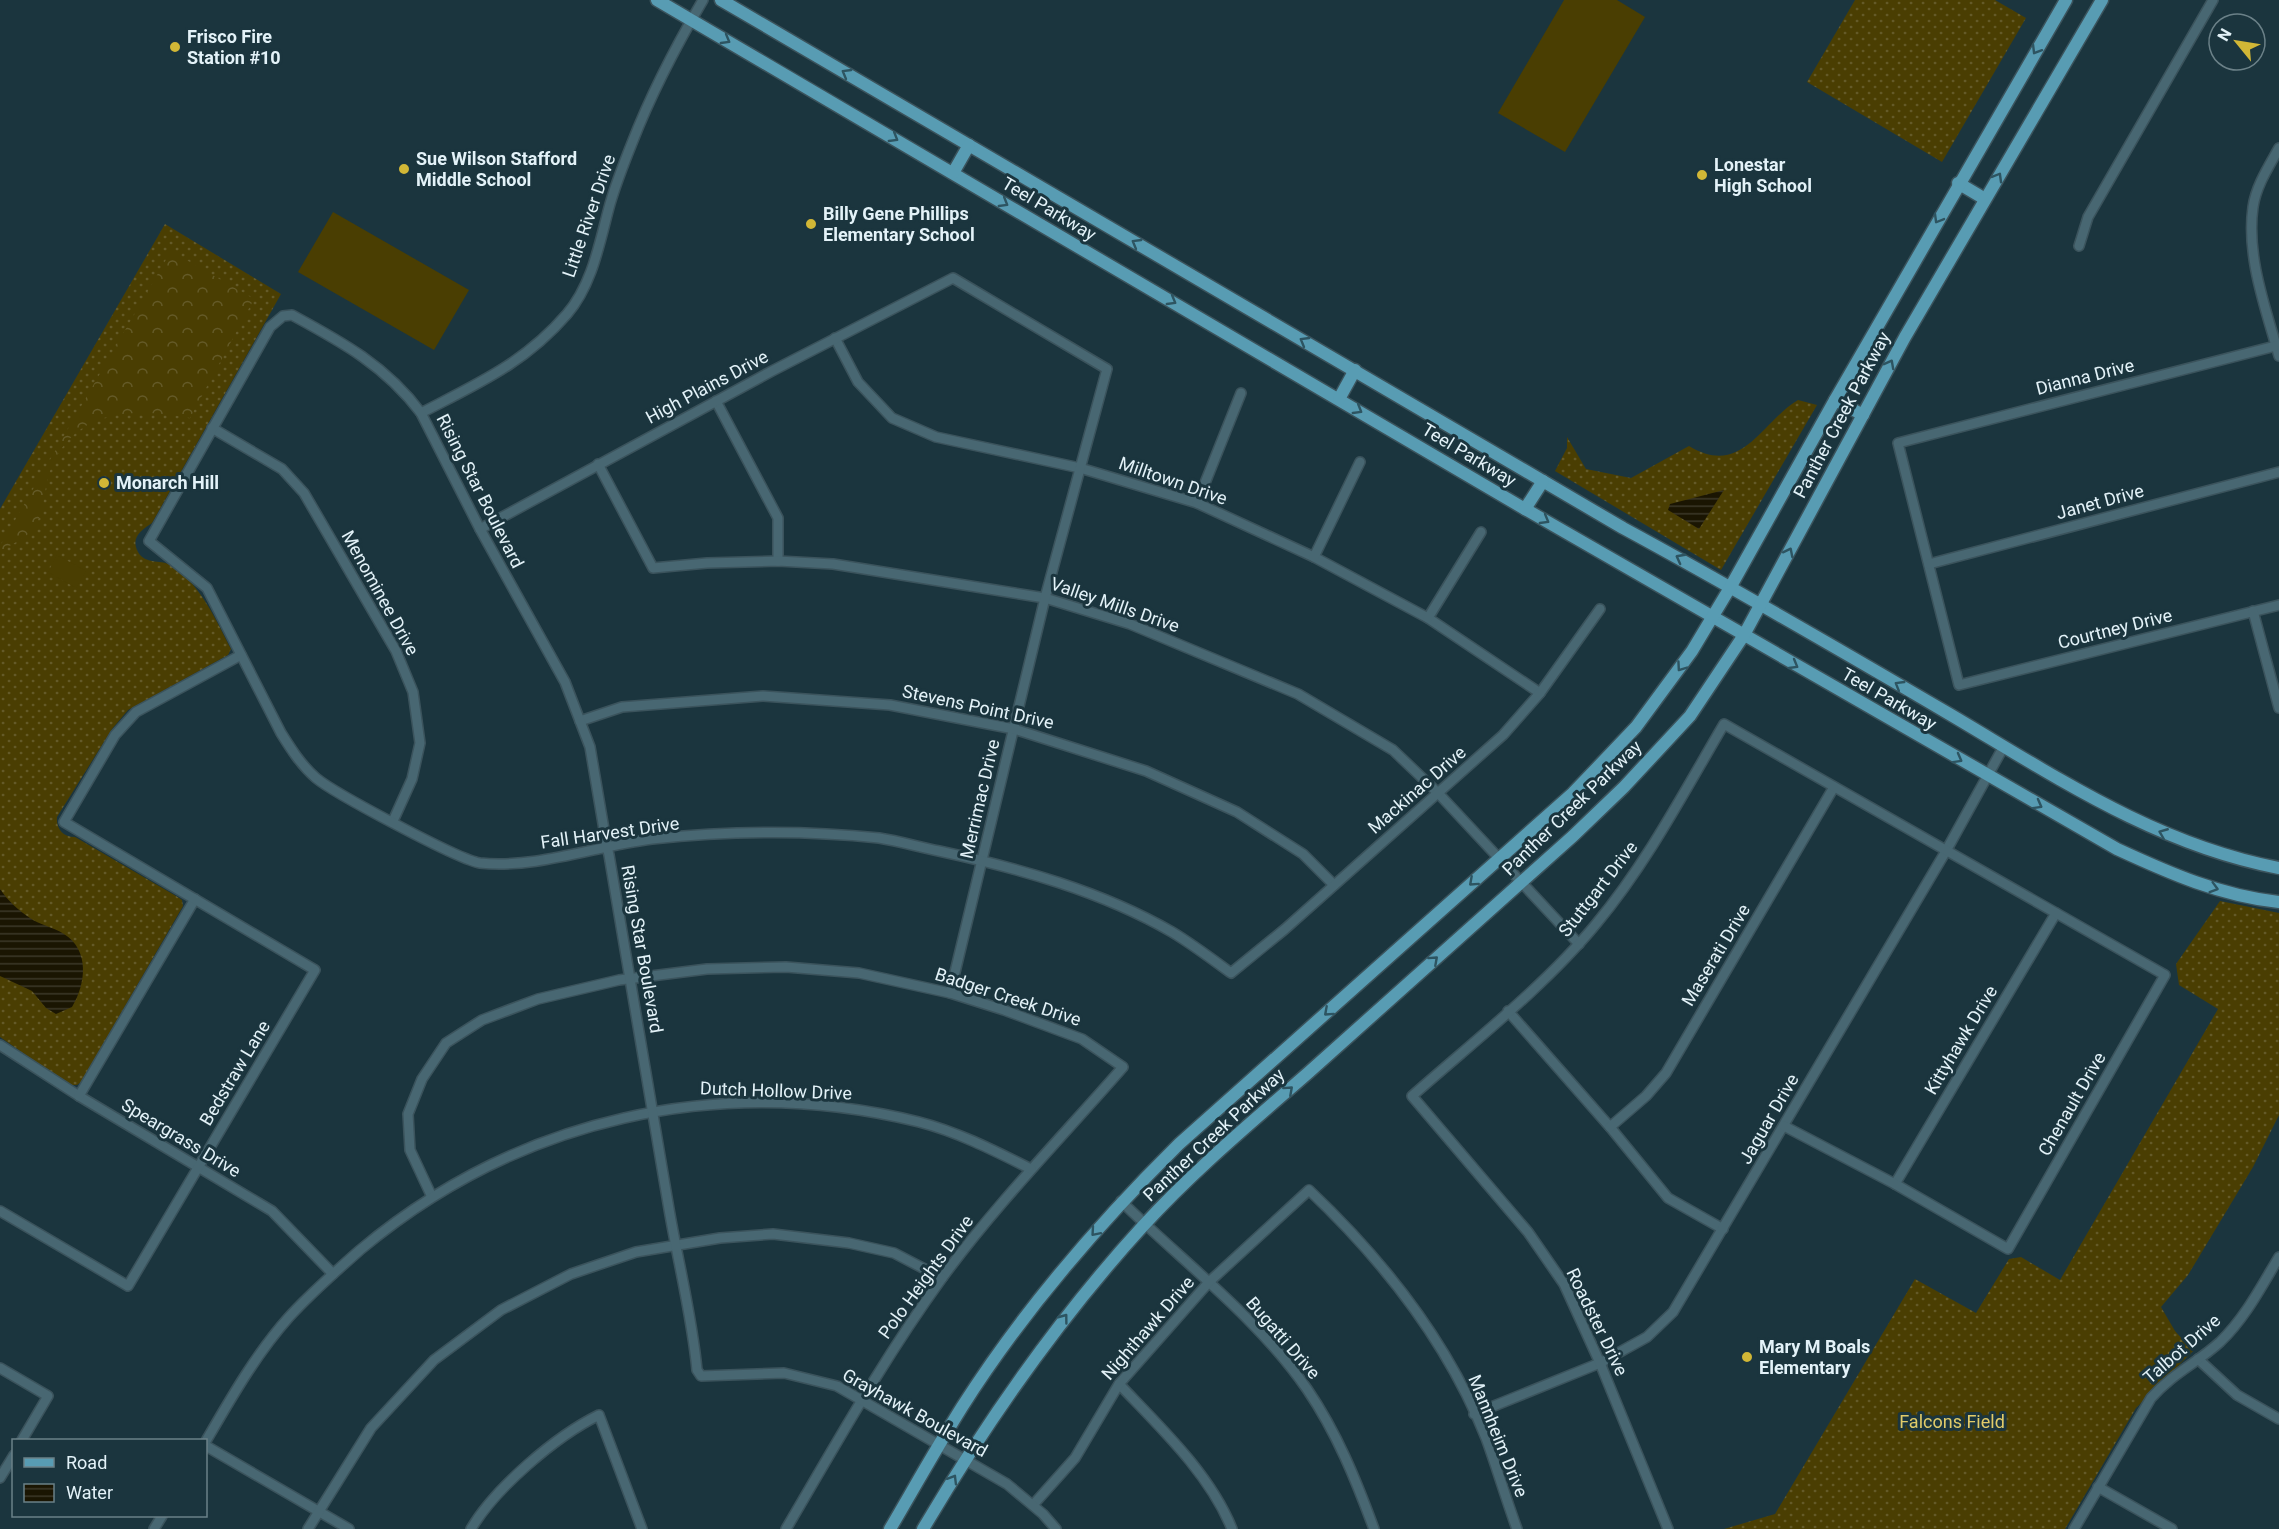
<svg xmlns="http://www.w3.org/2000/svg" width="2279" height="1529" font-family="Roboto,sans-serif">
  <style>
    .grass { fill: url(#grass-dots) }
    .forest { fill: url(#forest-crowns) }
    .garden { fill: #4a3e02 }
    .water { fill: url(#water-rules) }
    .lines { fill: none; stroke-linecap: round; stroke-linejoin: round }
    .minor-casing { stroke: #3b535c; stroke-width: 12 }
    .major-casing { stroke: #3b535c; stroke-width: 15 }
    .minor { stroke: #486772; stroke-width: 9 }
    .major { stroke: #589cb3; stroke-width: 12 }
    .oneway { stroke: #2d5461 }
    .poi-dot { fill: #d2b736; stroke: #1b353e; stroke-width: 2 }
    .labels { text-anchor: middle; stroke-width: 6; stroke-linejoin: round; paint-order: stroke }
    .poi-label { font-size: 18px; font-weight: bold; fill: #e3f2f8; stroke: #1b353e; text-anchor: start }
    .street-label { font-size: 18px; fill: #e3f2f8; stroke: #1b353e }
    .park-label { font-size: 18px; fill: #e1cb69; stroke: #1b353e }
  </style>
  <defs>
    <pattern id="grass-dots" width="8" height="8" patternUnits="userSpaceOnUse" patternTransform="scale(1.5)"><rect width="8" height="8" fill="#4a3e02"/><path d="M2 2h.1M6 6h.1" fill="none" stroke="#645a28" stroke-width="1.8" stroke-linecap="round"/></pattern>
    <pattern id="forest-crowns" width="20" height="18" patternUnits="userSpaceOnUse" patternTransform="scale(1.5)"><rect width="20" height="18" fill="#4a3e02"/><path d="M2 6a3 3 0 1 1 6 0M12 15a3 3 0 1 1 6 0" fill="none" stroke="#645a28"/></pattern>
    <pattern id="water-rules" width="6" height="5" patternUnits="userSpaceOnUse" patternTransform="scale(1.5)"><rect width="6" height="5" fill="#1a1502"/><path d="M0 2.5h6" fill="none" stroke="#3b3828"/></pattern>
  </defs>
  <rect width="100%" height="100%" fill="#1b353e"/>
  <g class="grass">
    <polygon points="1855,0 1995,0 2026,18 1942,162 1807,82"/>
    <path d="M165 224 281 294 152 523C142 530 130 537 138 552 146 566 162 558 174 567 202 588 215 618 231 649L228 655 128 710 112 729 57 817C56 829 63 837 75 837L176 896 182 900 183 906 81 1082 77 1085H69L0 1037V509Z"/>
    <path d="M1798 400 1817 405 1721 570 1555 471 1567 448V437L1586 469 1631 478 1689 446C1742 478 1760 423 1798 400Z"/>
    <polygon points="2220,901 2279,913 2279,1115 2253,1167 2188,1275 2161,1307 2175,1331 2193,1351 2136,1408 2065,1529 1724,1529 1775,1514 1915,1279 1976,1313 2009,1259 2021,1257 2060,1280 2218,1009 2179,985 2176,964"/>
  </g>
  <path class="forest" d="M171 251 254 299 190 418C135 407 73 408 50 471 44 487 45 509 36 524 30 537 11 544 0 552V546Z"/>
  <g class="garden">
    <polygon points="1564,0 1617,0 1645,17 1565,152 1498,113"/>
    <polygon points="333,212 469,290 434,350 298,272"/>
    <polygon points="57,555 86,571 76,588 48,572"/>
  </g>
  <g class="water">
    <polygon points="1724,490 1699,529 1668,510 1670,504"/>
    <path d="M0 889C8 901 18 910 30 918 40 925 53 927 64 934 90 950 86 984 72 1007L56 1014 46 1008 32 991 0 976Z"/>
  </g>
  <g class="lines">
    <g class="minor-casing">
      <g id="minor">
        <path d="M2279 148C2269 166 2256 186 2253 207 2246 257 2266 309 2279 356"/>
        <polyline points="2079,246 2088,217 2213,0"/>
        <polyline points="835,338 858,382 892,418 936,437 1080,468 1197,503 1314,557 1428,618 1540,693"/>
        <polyline points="2279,345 1898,443 1959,685 2279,605"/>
        <polyline points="716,401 778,518 778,561"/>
        <path d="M421 413C477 384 525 363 567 314 593 284 600 240 610 204 616 183 624 163 632 143 651 94 676 46 703 0"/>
        <polyline points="212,428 282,469 304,493 396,651 413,692 420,743 412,779 393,821"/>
        <polyline points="598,464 653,568 707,563 778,561 833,564 1045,598 1130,624 1298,694 1393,750 1438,793 1579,944"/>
        <polyline points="1197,503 1241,393"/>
        <polyline points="480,529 772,371 953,278 1107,369 1045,598 950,993"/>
        <polyline points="1314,557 1360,462"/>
        <polyline points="1929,564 2279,472"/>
        <polyline points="2253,611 2279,708"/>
        <polyline points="1428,618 1481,532"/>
        <polyline points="580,721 622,707 763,696 890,705 1014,729 1146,771 1237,812 1303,854 1334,885"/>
        <polyline points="1508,1011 1610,1127 1668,1198 1723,1229"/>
        <polyline points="0,1045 79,1096 272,1211 333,1274"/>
        <polyline points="79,1096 195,899"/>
        <polyline points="1610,1127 1646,1096 1666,1073 1834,787"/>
        <polyline points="1895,1184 2056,913"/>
        <path d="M432 1197 410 1150 408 1114 422 1079 446 1043 482 1020 538 999 619 980 707 969 786 967 859 973 950 993 1004 1010 1082 1039 1123 1067C1062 1137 997 1203 942 1278 884 1358 836 1444 786 1529"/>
        <path d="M1121 1201C1183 1262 1257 1317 1307 1389 1337 1433 1356 1480 1374 1529"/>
        <polyline points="0,1211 128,1286 315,970 64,822 115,735 136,712 241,655"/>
        <polyline points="2198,1359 2237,1395 2279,1419"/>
        <polyline points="0,1368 48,1396 22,1440"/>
        <path d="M1119 1384C1160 1427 1210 1474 1232 1529"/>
        <polyline points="1474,1414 1600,1363 1647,1337 1673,1312 1946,851 2004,746"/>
        <path d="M206 1441C231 1398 256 1354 289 1317 311 1293 336 1271 360 1250 518 1118 719 1073 919 1122 958 1132 995 1151 1031 1169"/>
        <polyline points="206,1446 349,1529"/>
        <polyline points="0,1478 14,1455"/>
        <polyline points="2098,1487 2172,1529"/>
        <path d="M1033 1505 1075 1458 1119 1384 1209 1282 1309 1190C1383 1260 1448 1342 1486 1438 1497 1468 1506 1499 1517 1529"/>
        <polyline points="154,1529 162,1516"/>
        <polyline points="308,1529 371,1428 434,1360 501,1310 571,1274 636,1252 720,1238 773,1234 849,1243 894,1253 942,1278"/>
        <path d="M471 1529C495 1488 556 1436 599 1415L642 1529"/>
        <path d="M1056 1529 1043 1514 1007 1484 837 1386 784 1373 701 1376 697 1370C692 1316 678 1262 669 1209 649 1091 629 973 609 855L607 847 590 747 565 682 480 529 421 413C386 366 342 342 292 315L283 316 270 327 149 541 207 588 281 733C291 749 301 765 316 778 334 793 459 860 480 863 537 869 595 846 652 839 727 831 804 830 879 838 899 841 919 847 939 851 1018 868 1101 891 1172 932 1192 944 1212 959 1231 973L1285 929 1503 735 1540 693 1600 609"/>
        <path d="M1668 1529 1600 1363 1564 1284 1528 1232 1412 1096C1472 1043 1546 985 1596 924 1647 863 1684 792 1724 724L2165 975 2008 1249 1895 1184 1784 1126"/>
        <path d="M2074 1529 2151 1398C2173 1373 2197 1363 2220 1342 2245 1318 2261 1287 2279 1257"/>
      </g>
    </g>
    <g class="major-casing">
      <g id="major">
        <path d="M657 0 1525 509 2117 849C2169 873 2221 896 2279 902"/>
        <path d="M721 0 1623 528C1734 588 1842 651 1951 715 2056 777 2157 845 2279 868"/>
        <polyline points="953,173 969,145"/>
        <polyline points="1958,183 1985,199"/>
        <polyline points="1339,399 1355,370"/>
        <polyline points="1835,400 1863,415"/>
        <polyline points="1525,509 1543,481"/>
        <path d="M890 1529C914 1488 937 1447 962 1407 1023 1311 1098 1224 1179 1144L1573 793 1636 727 1692 651 1731 586 1835 400 2066 0"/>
        <path d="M923 1529C987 1421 1058 1319 1143 1226 1193 1171 1252 1122 1308 1073 1397 994 1485 915 1573 836L1624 787 1690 716 1744 635 1905 337 2102 0"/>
      </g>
    </g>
    <use href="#minor" class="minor"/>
    <use href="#major" class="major"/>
  </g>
  <defs><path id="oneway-chevron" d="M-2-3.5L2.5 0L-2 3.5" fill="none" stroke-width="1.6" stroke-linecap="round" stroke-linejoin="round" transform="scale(1.5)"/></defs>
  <g class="oneway">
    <use href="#oneway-chevron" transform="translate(726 40) rotate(30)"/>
    <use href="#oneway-chevron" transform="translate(2036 50) rotate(121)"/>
    <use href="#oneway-chevron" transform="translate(846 73) rotate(-150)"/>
    <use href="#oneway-chevron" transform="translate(894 138) rotate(31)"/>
    <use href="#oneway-chevron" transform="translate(1998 177) rotate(-60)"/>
    <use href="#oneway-chevron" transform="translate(1004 203) rotate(31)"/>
    <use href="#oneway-chevron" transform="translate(1938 219) rotate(120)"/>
    <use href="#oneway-chevron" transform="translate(1136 243) rotate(-150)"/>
    <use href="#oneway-chevron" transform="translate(1172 301) rotate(30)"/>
    <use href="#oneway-chevron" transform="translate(1304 341) rotate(-150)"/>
    <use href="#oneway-chevron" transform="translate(1890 364) rotate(-62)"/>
    <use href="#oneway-chevron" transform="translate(1358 410) rotate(31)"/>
    <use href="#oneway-chevron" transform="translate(1545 520) rotate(30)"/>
    <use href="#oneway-chevron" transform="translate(1789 552) rotate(-63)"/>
    <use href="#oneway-chevron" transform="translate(1680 558) rotate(-152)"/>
    <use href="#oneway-chevron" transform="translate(1794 665) rotate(30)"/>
    <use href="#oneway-chevron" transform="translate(1681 667) rotate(125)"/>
    <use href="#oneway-chevron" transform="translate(1899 685) rotate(-149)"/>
    <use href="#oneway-chevron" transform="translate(1958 759) rotate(29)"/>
    <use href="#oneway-chevron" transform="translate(2038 805) rotate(29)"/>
    <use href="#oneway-chevron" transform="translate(2163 833) rotate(-158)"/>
    <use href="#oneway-chevron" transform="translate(1473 882) rotate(138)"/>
    <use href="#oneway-chevron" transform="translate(2214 888) rotate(16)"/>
    <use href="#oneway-chevron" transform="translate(1434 960) rotate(-42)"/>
    <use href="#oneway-chevron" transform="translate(1328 1012) rotate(138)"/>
    <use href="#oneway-chevron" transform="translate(1289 1090) rotate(-42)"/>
    <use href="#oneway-chevron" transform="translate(1095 1232) rotate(131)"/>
    <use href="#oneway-chevron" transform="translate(1064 1318) rotate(-53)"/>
    <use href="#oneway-chevron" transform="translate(953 1479) rotate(-59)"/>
  </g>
  <g class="poi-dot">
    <circle cx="175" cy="47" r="6"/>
    <circle cx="404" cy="169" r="6"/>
    <circle cx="1702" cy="175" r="6"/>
    <circle cx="811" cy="224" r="6"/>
    <circle cx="104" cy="483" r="6"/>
    <circle cx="1747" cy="1357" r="6"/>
  </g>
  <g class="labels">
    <g class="poi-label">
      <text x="187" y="43">Frisco Fire<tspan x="187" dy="21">Station #10</tspan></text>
      <text x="416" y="165">Sue Wilson Stafford<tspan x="416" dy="21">Middle School</tspan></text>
      <text x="1714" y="171">Lonestar<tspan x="1714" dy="21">High School</tspan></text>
      <text x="823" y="220">Billy Gene Phillips<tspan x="823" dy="21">Elementary School</tspan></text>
      <text x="116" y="489">Monarch Hill</text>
      <text x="1759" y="1353">Mary M Boals<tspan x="1759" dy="21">Elementary</tspan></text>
    </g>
    <g class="street-label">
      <text transform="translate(1049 209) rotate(31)" y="6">Teel Parkway</text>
      <text transform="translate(589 216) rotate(-71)" y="6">Little River Drive</text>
      <text transform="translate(2085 377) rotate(-14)" y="6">Dianna Drive</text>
      <text transform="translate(707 387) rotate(-28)" y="6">High Plains Drive</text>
      <text transform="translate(1842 415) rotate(-62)" y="6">Panther Creek Parkway</text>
      <text transform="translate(1469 455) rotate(31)" y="6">Teel Parkway</text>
      <text transform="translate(1173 481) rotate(19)" y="6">Milltown Drive</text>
      <text transform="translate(480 491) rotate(63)" y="6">Rising Star Boulevard</text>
      <text transform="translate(2100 502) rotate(-15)" y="6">Janet Drive</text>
      <text transform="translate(380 593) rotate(61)" y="6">Menominee Drive</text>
      <text transform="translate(1115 605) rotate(19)" y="6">Valley Mills Drive</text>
      <text transform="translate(2115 629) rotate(-14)" y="6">Courtney Drive</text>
      <text transform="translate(1889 699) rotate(30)" y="6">Teel Parkway</text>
      <text transform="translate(978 707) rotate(12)" y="6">Stevens Point Drive</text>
      <text transform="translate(1417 790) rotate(-41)" y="6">Mackinac Drive</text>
      <text transform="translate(980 799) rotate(-77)" y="6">Merrimac Drive</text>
      <text transform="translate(1572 808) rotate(-44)" y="6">Panther Creek Parkway</text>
      <text transform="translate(610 833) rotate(-8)" y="6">Fall Harvest Drive</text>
      <text transform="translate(1598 889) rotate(-52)" y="6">Stuttgart Drive</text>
      <text transform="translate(642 949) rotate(80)" y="6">Rising Star Boulevard</text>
      <text transform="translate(1716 955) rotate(-59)" y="6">Maserati Drive</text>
      <text transform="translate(1008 997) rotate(18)" y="6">Badger Creek Drive</text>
      <text transform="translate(1961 1040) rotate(-59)" y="6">Kittyhawk Drive</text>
      <text transform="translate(235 1073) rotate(-59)" y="6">Bedstraw Lane</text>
      <text transform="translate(776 1091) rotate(2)" y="6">Dutch Hollow Drive</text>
      <text transform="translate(2072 1104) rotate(-60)" y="6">Chenault Drive</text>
      <text transform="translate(1769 1119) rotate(-60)" y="6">Jaguar Drive</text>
      <text transform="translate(1214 1135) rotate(-43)" y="6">Panther Creek Parkway</text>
      <text transform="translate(181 1138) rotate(31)" y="6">Speargrass Drive</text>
      <text transform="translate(926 1277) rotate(-54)" y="6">Polo Heights Drive</text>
      <text transform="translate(1597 1322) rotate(64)" y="6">Roadster Drive</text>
      <text transform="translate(1148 1328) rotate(-49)" y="6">Nighthawk Drive</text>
      <text transform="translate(1283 1338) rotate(49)" y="6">Bugatti Drive</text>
      <text transform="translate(2182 1349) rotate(-41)" y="6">Talbot Drive</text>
      <text transform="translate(915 1413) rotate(29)" y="6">Grayhawk Boulevard</text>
      <text transform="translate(1498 1436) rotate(68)" y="6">Mannheim Drive</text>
    </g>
    <g class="park-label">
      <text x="1952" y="1428">Falcons Field</text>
    </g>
  </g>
  <rect x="12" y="1439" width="195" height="78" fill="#1b353e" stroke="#6b8188" stroke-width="1.5"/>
  <rect x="24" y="1458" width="30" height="9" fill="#589cb3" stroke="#6b8188" stroke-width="1.5"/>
  <text x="66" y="1469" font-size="18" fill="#e3f2f8">Road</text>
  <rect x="24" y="1484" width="30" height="18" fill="url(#water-rules)" stroke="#6b8188" stroke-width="1.5"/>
  <text x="66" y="1499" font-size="18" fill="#e3f2f8">Water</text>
  <g transform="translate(2237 42) rotate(300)"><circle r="28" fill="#1b353e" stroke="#6b8188" stroke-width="1.5"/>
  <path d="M0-4.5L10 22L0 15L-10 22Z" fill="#d2b736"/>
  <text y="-9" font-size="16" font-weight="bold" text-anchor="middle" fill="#e3f2f8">N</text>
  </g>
</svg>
